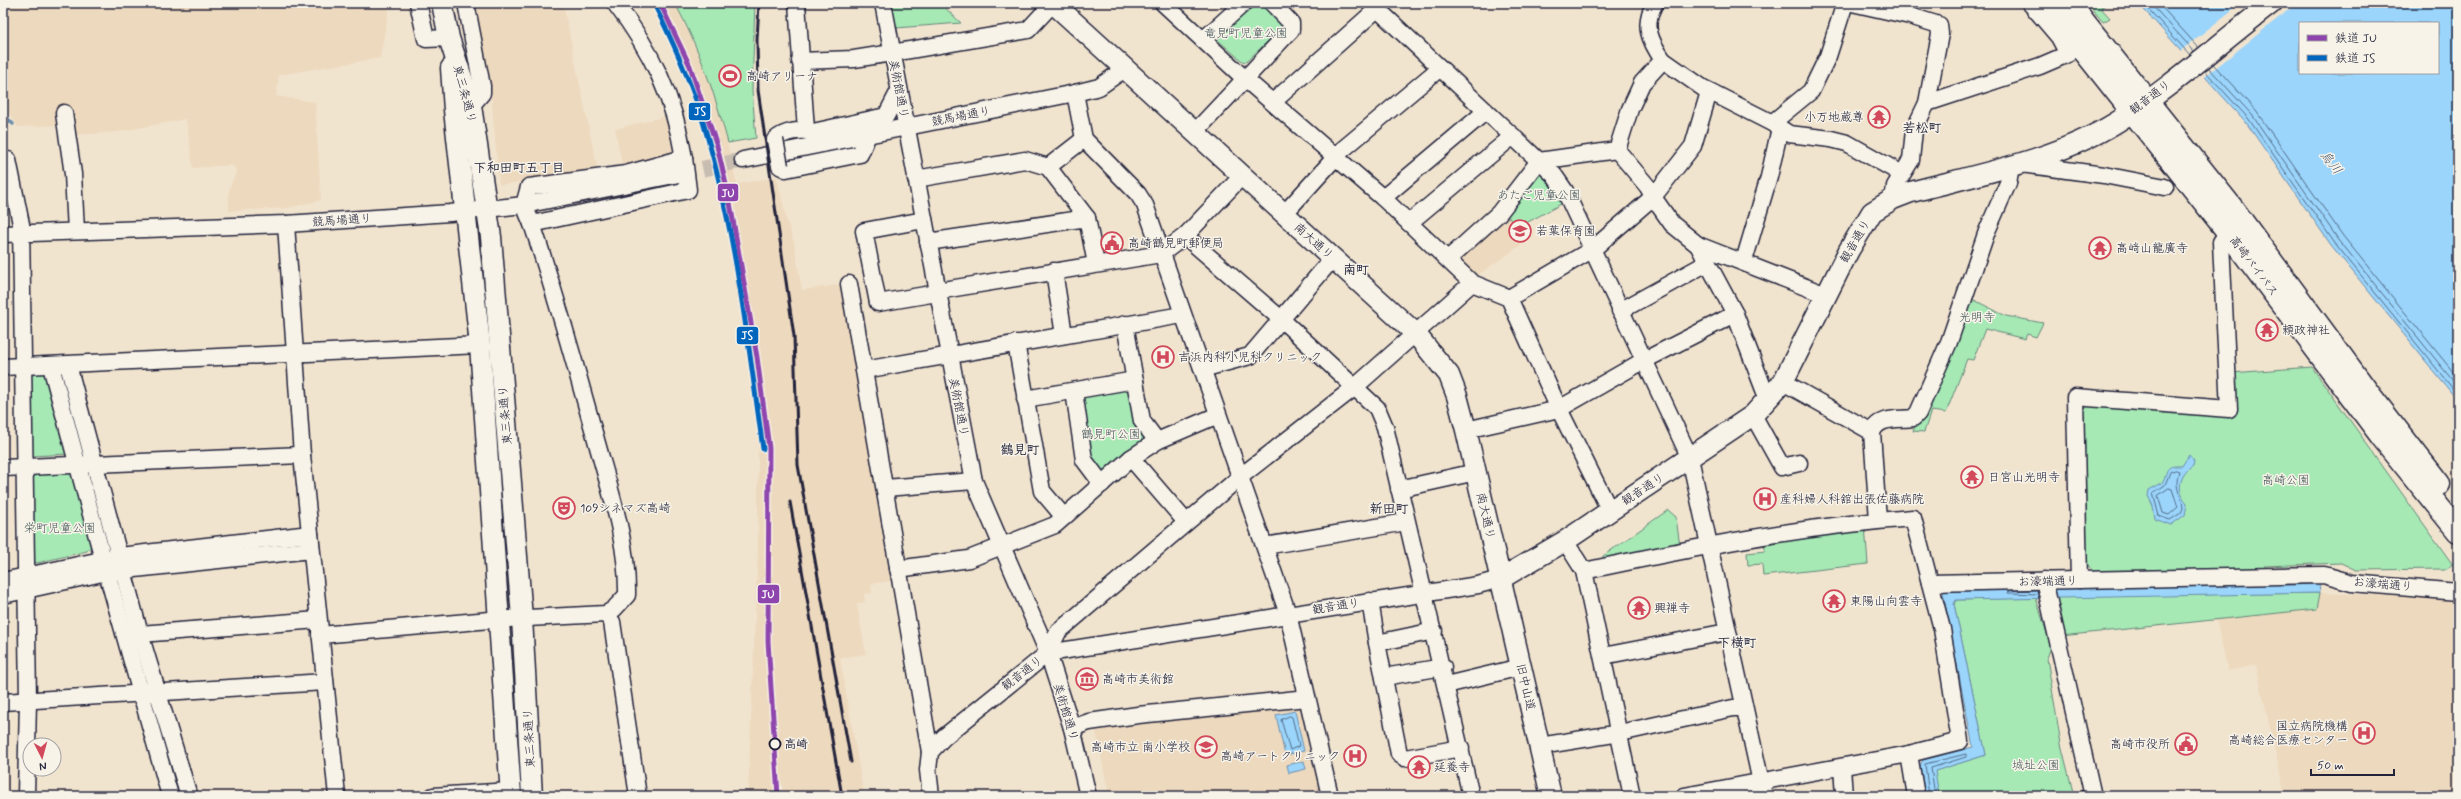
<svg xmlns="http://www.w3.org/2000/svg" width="2461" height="799" font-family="Mynerve,'Klee One',sans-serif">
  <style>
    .built { fill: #edd9be }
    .green { fill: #a6e9b4; stroke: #648678 }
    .water { fill: #9bd5fb; stroke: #6b8dae; fill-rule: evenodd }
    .pier { fill: #f1e4cf }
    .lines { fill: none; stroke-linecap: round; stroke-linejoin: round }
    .shore { stroke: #526a88; stroke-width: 1 }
    .stream { stroke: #6b8dae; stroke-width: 3.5 }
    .minor-tunnel { stroke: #c8bdb1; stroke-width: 16; stroke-dasharray: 16 8; stroke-linecap: butt }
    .minor-casing { stroke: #22223b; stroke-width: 19 }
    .major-casing { stroke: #22223b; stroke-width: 23 }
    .highway-casing { stroke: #22223b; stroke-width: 25 }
    .minor { stroke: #f7f3e8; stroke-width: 16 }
    .major { stroke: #f7f3e8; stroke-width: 20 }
    .highway { stroke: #f7f3e8; stroke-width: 22 }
    .rail { stroke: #22223b; stroke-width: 3 }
    .minor-bridge-casing { stroke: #22223b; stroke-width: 19; stroke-linecap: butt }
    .minor-bridge { stroke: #f7f3e8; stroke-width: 16 }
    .rail-1-casing { stroke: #f7f3e8; stroke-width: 8 }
    .rail-2-casing { stroke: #f7f3e8; stroke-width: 8 }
    .rail-1 { stroke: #8e44ad; stroke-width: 5 }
    .rail-2 { stroke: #0065bd; stroke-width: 5 }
    .stop-dot { fill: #f7f3e8; stroke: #22223b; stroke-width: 2 }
    .labels { text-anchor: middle; stroke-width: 3; stroke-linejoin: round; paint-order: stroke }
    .park-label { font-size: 12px; fill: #435459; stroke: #f7f3e8 }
    .poi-label { font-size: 12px; fill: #22223b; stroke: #f7f3e8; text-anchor: start }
    .street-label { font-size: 12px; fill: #22223b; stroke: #f7f3e8 }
    .stop-label { font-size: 12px; font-weight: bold; fill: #22223b; stroke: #f7f3e8; text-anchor: start }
    .neighbourhood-label { font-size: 13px; font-weight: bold; fill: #22223b; stroke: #f7f3e8 }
    .water-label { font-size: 13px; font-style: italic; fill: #465875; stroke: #f7f3e8 }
    .line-badge { stroke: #f7f3e8; stroke-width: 1.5 }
    .badge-label { font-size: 11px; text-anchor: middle; font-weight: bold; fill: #fff }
  </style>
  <rect width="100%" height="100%" fill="#f1e4cf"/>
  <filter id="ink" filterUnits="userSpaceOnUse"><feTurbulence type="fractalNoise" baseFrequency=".025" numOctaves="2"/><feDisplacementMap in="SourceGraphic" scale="8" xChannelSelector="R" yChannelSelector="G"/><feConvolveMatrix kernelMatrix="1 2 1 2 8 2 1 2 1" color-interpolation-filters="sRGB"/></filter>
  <g filter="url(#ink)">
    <g class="built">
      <polygon points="3,3 390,3 380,58 279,75 276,96 315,102 321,200 288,208 229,211 229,189 236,172 235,168 231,165 193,168 186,119 117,132 76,135 71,112 56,114 61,125 18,127 9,113 3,91"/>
      <polygon points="473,3 563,3 598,172 499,185 491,94"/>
      <polygon points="656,3 675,3 703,62 717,101 737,184 777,177 786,218 794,242 802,290 845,284 897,580 871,584 872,593 864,594 865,602 857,604 866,654 840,658 864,796 748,796 758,546 758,449 753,355 725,191 714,147 687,67"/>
      <polygon points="670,115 680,155 623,170 615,129"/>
      <polygon points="1503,210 1517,228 1520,226 1526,236 1520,246 1475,277 1456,261"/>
      <polygon points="2320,593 2458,599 2458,796 2285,796 2256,665 2228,671 2216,619 2316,609"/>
      <polygon points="1304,707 1325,796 1109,796 1096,731 1173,720"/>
    </g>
    <g class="green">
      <path d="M675 3H755L752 90 756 138 728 143C715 94 699 48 675 3Z"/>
      <polygon points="891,3 940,3 961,23 896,28"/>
      <polygon points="1247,3 1267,3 1285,25 1246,62 1242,61 1212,35"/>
      <polygon points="2087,3 2107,3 2101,8 2110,18 2103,22"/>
      <polygon points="1537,167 1549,178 1563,203 1517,228 1503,210"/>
      <polygon points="1968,297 2006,316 2043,323 2036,337 2027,334 2025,339 1985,329 1973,360 1967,359 1946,413 1931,411 1924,432 1913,431"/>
      <polygon points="27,367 46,370 69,454 31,456"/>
      <polygon points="2312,367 2453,565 2447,569 2356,570 2341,563 2265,566 2264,571 2095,574 2080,555 2079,409 2085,403 2233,413 2231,373"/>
      <polygon points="1126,387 1131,390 1145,441 1106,474 1101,473 1087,456 1081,394"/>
      <polygon points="69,463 93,544 87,551 37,563 33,561 30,469"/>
      <polygon points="1668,510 1676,517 1680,547 1604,563 1603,556"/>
      <polygon points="1865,526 1868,564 1763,576 1762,564 1748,565 1747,553 1765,551 1764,541"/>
      <polygon points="2320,593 2317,609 2061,636 2052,597"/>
      <polygon points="2036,598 2051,647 2047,658 2061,744 2074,796 1939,796 1934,771 1986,755 1954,604 1956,600"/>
      <polygon points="158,703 165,746 184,796 174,796 149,705"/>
    </g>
    <g class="water">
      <path d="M2138 3H2458V401L2331 245 2245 121ZM2300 23H2438V73H2300Z"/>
      <path d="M2189 455 2194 461 2193 466C2179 475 2176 491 2187 503L2185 515 2171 525 2155 519 2153 506 2148 496 2149 490 2162 483C2169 471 2163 465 2182 466Z"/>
      <polygon points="2319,582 2320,593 1956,600 1954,604 1986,755 1935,771 1939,796 1925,796 1920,765 1923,760 1973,747 1943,593 1946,588"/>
      <polygon points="1295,711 1304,751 1285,755 1276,715"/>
      <polygon points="1304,761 1306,769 1289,773 1287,765"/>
    </g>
    <polygon class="pier" points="2241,3 2297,3 2203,78 2179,52"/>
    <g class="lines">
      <g class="shore">
        <polyline points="2143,3 2190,55"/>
        <polyline points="2150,3 2194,51"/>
        <polyline points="2158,3 2199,48"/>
        <polyline points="2213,64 2256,111 2343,236 2458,378"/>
        <polyline points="2209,68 2252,115 2338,239 2458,387"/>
        <polyline points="2205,71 2248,118 2334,242 2458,395"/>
        <path d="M2176 470 2179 471C2173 490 2182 493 2183 508L2181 513 2170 520 2159 516 2153 493 2165 485 2170 472Z"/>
        <polygon points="2169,488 2172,489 2178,507 2169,515 2163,513 2158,496"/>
        <polyline points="2037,590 2009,591 2008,593 2038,594"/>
        <polygon points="1290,716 1292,717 1299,746 1290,750 1281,720"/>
        <polyline points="1929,796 1925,764 1966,754 1966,757 1931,768 1935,796"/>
      </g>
      <polyline class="stream" points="3,108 6,117 13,124"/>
      <polyline class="minor-tunnel" points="679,174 743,160"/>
      <g class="minor-casing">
        <g id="minor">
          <polyline points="418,3 426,39 449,38"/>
          <polyline points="466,3 482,86 482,93 471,106"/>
          <path d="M615 3C652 51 674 98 684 158"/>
          <polyline points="797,3 806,130"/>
          <polyline points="883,3 974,481 1048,653 1072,728 1088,796"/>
          <polyline points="1163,3 1244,78 1383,198 1472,283 1509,298 1559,409 1610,511"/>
          <polyline points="1371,3 1539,161 1554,175 1565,191 1690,458 1764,796"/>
          <polyline points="1852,3 1910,16 1939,25 1940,34 1927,103 1914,130 1911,160 1895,186 1893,199"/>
          <polyline points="1203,40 1244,3"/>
          <polyline points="1663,60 1703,88 1772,123 1789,134 1831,139 1847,143 1895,170 1900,176"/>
          <polyline points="800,61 854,59 892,53 1028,30 1053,3"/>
          <polyline points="1075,93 1084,139 1138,194 1145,205 1288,614 1330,796"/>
          <polyline points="1273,102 1377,9"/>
          <polyline points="1927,103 2040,66 2068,54 2059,37 2030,3"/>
          <polyline points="64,113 73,174 76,231"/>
          <polyline points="1772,123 1811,91 1828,56 1845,3"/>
          <polyline points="1195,132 1291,30 1291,23 1272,3"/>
          <path d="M775 140C784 131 801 129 813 132L886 116 899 91"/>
          <polyline points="1617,150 1648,187 1653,197 1672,224 1698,245 1735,314 1768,400"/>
          <polygon points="684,158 688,190 532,224 524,205 529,187 626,174"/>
          <polyline points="8,160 21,224 28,700 26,796"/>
          <polyline points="743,160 1075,93 1099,87 1126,68"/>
          <polyline points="2021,164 2104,175 2165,187"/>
          <polyline points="780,166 786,169 860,154 868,135"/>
          <polyline points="1048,167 1084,139"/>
          <polyline points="916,179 1025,160 1048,167 1087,218 1096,264"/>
          <polyline points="1383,198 1485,112"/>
          <polyline points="1284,214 1342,150 1440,68"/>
          <polyline points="924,220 864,231 878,303 937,293"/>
          <polyline points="1409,223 1513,136"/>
          <polyline points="286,224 302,455 337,796"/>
          <polyline points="3,234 286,224 450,213 524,205 679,174"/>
          <polyline points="1185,236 1281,319 1377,408 1385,427 1471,796"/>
          <polyline points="928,242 1087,218"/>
          <polyline points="1698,245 1826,295"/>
          <path d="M1448 259 1499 213 1539 161 1617 150 1630 109 1642 83 1663 60C1650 41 1642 25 1655 3"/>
          <polyline points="1744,261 1769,177 1780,128"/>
          <polyline points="1054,271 1064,335"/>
          <polyline points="849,284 930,752"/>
          <polyline points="937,291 1161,254 1185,236 1242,176"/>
          <polyline points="1509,298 1593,249 1653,197 1693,146 1709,92"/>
          <polyline points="1620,311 1707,263"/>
          <polyline points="1125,324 1142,421 1157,441"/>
          <polyline points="1016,343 1042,491 1064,517"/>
          <polyline points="68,365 140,634 189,796"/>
          <polyline points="51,366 103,559 170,796"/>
          <polyline points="3,367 480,345"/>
          <polyline points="1202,369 1250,356 1333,258"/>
          <polyline points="864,370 1182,315"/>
          <polyline points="1783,382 1872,432"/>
          <polyline points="1074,391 1084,460 1102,484"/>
          <polyline points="1025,399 1135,380"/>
          <polyline points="1753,415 1782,467 1799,463"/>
          <polyline points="1466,430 1559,409 1643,361 1735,314"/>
          <polyline points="1131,458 1186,522"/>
          <polyline points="3,468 302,455"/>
          <polyline points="885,488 974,481"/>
          <polyline points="1399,489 1476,472"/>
          <path d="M1878 520 1872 432C1879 416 1897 420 1913 418L1918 413 1949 342 1987 231 2008 183 2011 166"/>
          <polyline points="1565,541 1584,571 1632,796"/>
          <polyline points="1265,546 1406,522"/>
          <polyline points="898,569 969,559 1055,525 1131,458 1157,441 1218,415"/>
          <path d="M1584 571C1692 548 1802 526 1913 518L1942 629 1960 741 1909 754 1684 796"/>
          <polyline points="2044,580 2093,796"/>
          <polyline points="2079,580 2075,397 2229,409 2221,242 2228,232"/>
          <polyline points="3,581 120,556 310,534"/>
          <polyline points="1930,583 2324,575 2352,583 2458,592"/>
          <polyline points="3,595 107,572 311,550"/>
          <polyline points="1370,601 1377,643"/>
          <polyline points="606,614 612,622 638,796"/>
          <polyline points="1434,631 1377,643 1399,754 1405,758 1461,748"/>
          <polyline points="140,634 318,620"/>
          <path d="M320 635 490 620 606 614 614 609 627 595C628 541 609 488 595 436 575 365 556 294 532 224"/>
          <polyline points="1048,653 1058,632 1240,477 1355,387 1472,283"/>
          <polyline points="1603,656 1727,632"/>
          <polyline points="1384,677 1443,667"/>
          <polyline points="1446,685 1521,667"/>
          <polyline points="3,702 325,682"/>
          <polyline points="1072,728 1089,722 1138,715 1307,698"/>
          <polyline points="1540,746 1620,733 1733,708 1744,708"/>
          <polyline points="1909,754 1916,796"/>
          <polyline points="1842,767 1844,796"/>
          <polyline points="433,796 510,791"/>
          <polyline points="931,796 928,770 930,752 944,737 1048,653 1478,585 1500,579"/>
        </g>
      </g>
      <g class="major-casing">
        <g id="major">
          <polyline points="442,3 449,38 471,106 491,237 522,618 532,796"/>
          <polyline points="1053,3 1415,333 1449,375 1457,396 1466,430 1551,796"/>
          <polyline points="451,68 454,110 480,345 511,796"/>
          <path d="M1500 579 1565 541 1753 415 1783 382 1849 250 1872 212 1893 199 1911 192C1980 174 2056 160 2117 122 2169 89 2222 41 2272 3"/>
        </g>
      </g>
      <g class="highway-casing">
        <g id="highway">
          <polyline points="2046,3 2228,232 2382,437 2458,531"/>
          <polyline points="2069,3 2233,209 2369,394 2439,484"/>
        </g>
      </g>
      <use href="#minor" class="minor"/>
      <use href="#major" class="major"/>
      <use href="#highway" class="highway"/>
      <g class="rail">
        <polyline points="759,3 757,40 758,90 794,336 798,465 851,762"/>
        <polyline points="790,502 842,796"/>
      </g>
      <g class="minor-bridge-casing">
        <polyline id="minor-bridge" points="775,140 780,166"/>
      </g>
      <use href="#minor-bridge" class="minor-bridge"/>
      <g class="rail-1-casing">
        <polyline id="rail-1" points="660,3 690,66 717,146 729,197 757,357 769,448 768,641 778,796"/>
      </g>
      <g class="rail-2-casing">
        <path id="rail-2" d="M655 6C671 38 686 71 698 106 734 216 747 335 763 449"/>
      </g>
      <use href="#rail-1" class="rail-1"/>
      <use href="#rail-2" class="rail-2"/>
    </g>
  </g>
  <defs>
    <g id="stadium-ring" transform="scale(1.15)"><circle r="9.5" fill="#f7f3e8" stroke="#d1495b" stroke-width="1.5"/><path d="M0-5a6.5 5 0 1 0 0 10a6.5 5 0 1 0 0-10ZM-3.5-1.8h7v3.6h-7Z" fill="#d1495b"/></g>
    <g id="temple-ring" transform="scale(1.15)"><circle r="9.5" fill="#f7f3e8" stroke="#d1495b" stroke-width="1.5"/><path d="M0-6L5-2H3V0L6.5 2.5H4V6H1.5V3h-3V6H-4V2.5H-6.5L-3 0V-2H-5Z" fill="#d1495b"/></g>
    <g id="school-ring" transform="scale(1.15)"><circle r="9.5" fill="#f7f3e8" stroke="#d1495b" stroke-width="1.5"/><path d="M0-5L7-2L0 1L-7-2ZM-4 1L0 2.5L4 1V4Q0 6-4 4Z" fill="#d1495b"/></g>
    <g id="civic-ring" transform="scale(1.15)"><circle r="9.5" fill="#f7f3e8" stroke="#d1495b" stroke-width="1.5"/><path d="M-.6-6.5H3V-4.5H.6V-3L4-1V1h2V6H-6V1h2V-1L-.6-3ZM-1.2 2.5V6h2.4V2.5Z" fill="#d1495b"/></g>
    <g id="hospital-ring" transform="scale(1.15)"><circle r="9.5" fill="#f7f3e8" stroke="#d1495b" stroke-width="1.5"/><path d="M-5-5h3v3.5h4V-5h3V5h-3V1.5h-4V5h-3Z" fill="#d1495b"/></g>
    <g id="theatre-ring" transform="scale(1.15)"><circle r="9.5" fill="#f7f3e8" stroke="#d1495b" stroke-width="1.5"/><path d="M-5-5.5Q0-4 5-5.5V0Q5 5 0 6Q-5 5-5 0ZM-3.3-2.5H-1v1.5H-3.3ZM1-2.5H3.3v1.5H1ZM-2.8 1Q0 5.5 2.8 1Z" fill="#d1495b"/></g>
    <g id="museum-ring" transform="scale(1.15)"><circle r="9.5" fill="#f7f3e8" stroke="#d1495b" stroke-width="1.5"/><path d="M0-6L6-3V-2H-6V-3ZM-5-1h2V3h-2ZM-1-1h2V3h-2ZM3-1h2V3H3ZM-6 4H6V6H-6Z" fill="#d1495b"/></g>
  </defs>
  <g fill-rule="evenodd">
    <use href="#stadium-ring" x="730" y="76"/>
    <use href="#temple-ring" x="1879" y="117"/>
    <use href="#school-ring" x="1520" y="231"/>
    <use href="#civic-ring" x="1112" y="243"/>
    <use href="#temple-ring" x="2100" y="248"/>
    <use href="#temple-ring" x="2267" y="330"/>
    <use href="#hospital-ring" x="1163" y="357"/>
    <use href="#temple-ring" x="1972" y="477"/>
    <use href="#hospital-ring" x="1765" y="499"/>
    <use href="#theatre-ring" x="564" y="508"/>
    <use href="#temple-ring" x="1834" y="601"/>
    <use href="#temple-ring" x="1639" y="608"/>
    <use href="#museum-ring" x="1087" y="679"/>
    <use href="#hospital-ring" x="2364" y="733"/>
    <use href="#civic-ring" x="2186" y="744"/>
    <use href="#school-ring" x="1206" y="747"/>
    <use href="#hospital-ring" x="1355" y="756"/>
    <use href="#temple-ring" x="1419" y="767"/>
  </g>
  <circle class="stop-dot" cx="775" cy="744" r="5.5"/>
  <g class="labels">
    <g class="park-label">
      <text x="1246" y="37">竜見町児童公園</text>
      <text x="1539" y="199">あたご児童公園</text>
      <text x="1977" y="321">光明寺</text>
      <text x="1111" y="438">鶴見町公園</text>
      <text x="2286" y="484">高崎公園</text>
      <text x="60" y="532">栄町児童公園</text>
      <text x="2036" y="769">城址公園</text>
    </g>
    <g class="poi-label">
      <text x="746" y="80">高崎アリーナ</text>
      <text x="1864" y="121" text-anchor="end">小万地蔵尊</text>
      <text x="1536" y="235">若葉保育園</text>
      <text x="1128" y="247">高崎鶴見町郵便局</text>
      <text x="2116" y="252">高﨑山龍廣寺</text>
      <text x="2282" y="334">頼政神社</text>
      <text x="1178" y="361">吉浜内科小児科クリニック</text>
      <text x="1988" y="481">日宮山光明寺</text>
      <text x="1780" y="503">産科婦人科舘出張佐藤病院</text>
      <text x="580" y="512">109シネマズ高崎</text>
      <text x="1850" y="605">東陽山向雲寺</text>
      <text x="1654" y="612">興禅寺</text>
      <text x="1102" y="683">高崎市美術館</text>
      <text x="2348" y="730" text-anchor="end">国立病院機構<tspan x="2348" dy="14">高崎総合医療センター</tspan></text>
      <text x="2170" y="748" text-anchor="end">高崎市役所</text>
      <text x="1190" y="751" text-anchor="end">高崎市立 南小学校</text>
      <text x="1340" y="760" text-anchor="end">高崎アートクリニック</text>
      <text x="1434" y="771">延養寺</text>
    </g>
    <g class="street-label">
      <text transform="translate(899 89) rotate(79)" y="4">美術館通り</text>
      <text transform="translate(465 94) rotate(75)" y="4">東三条通り</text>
      <text transform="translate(2150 97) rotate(-37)" y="4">観音通り</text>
      <text transform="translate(961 116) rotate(-11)" y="4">競馬場通り</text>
      <text transform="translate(342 220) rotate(-4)" y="4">競馬場通り</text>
      <text transform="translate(1314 241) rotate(42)" y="4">南大通り</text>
      <text transform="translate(1855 241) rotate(-60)" y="4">観音通り</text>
      <text transform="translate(2254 266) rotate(53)" y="4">高崎バイパス</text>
      <text transform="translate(959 407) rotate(79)" y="4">美術館通り</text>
      <text transform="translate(505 415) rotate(-95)" y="4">東三条通り</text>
      <text transform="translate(1643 489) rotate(-33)" y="4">観音通り</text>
      <text transform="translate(1486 516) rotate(77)" y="4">南大通り</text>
      <text transform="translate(2048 581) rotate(-1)" y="4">お濠端通り</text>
      <text transform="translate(2383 584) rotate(5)" y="4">お濠端通り</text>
      <text transform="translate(1336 606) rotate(-9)" y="4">観音通り</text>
      <text transform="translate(1022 673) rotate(-38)" y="4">観音通り</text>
      <text transform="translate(1526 687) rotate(77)" y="4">旧中山道</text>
      <text transform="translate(1066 712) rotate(73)" y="4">美術館通り</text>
      <text transform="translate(529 738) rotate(-93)" y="4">東三条通り</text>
    </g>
    <g class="stop-label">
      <text x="784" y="748">高崎</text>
    </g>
    <g class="neighbourhood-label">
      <text x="1922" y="132">若松町</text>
      <text x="519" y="172">下和田町五丁目</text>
      <text x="1356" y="274">南町</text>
      <text x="1020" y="454">鶴見町</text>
      <text x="1389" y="513">新田町</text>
      <text x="1737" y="647">下横町</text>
    </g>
    <g class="water-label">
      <text transform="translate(2332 162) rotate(52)" y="5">烏川</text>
    </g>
  </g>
  <g class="line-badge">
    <rect x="688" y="102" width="23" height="19" rx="4" fill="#0065bd"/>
    <rect x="717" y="183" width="22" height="19" rx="4" fill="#8e44ad"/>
    <rect x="736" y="326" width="23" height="19" rx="4" fill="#0065bd"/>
    <rect x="757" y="584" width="23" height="20" rx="4" fill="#8e44ad"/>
  </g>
  <g class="badge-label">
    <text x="700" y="115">JS</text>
    <text x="728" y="197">JU</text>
    <text x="747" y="339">JS</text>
    <text x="768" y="598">JU</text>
  </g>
  <rect width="2461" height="799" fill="none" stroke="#f7f3e8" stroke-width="16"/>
  <rect x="8" y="8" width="2445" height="783" fill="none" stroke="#22223b" stroke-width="1.5" filter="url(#ink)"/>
  <rect x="2299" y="22" width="140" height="52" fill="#f7f3e8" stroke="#a29fa3"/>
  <rect x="2307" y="35" width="20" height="6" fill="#8e44ad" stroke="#a29fa3"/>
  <text x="2335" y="42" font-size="12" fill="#22223b">鉄道 JU</text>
  <rect x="2307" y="55" width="20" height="6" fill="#0065bd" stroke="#a29fa3"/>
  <text x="2335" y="62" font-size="12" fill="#22223b">鉄道 JS</text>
  <g transform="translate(42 757) rotate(174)"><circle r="19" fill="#f7f3e8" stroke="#a29fa3"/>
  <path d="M0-3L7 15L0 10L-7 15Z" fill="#d1495b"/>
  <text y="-6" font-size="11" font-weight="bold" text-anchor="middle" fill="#22223b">N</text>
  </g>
  <path d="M2311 769v6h83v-6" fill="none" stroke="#22223b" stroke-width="2"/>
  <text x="2317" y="769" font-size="12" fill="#22223b" stroke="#f7f3e8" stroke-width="3" paint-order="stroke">50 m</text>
</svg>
